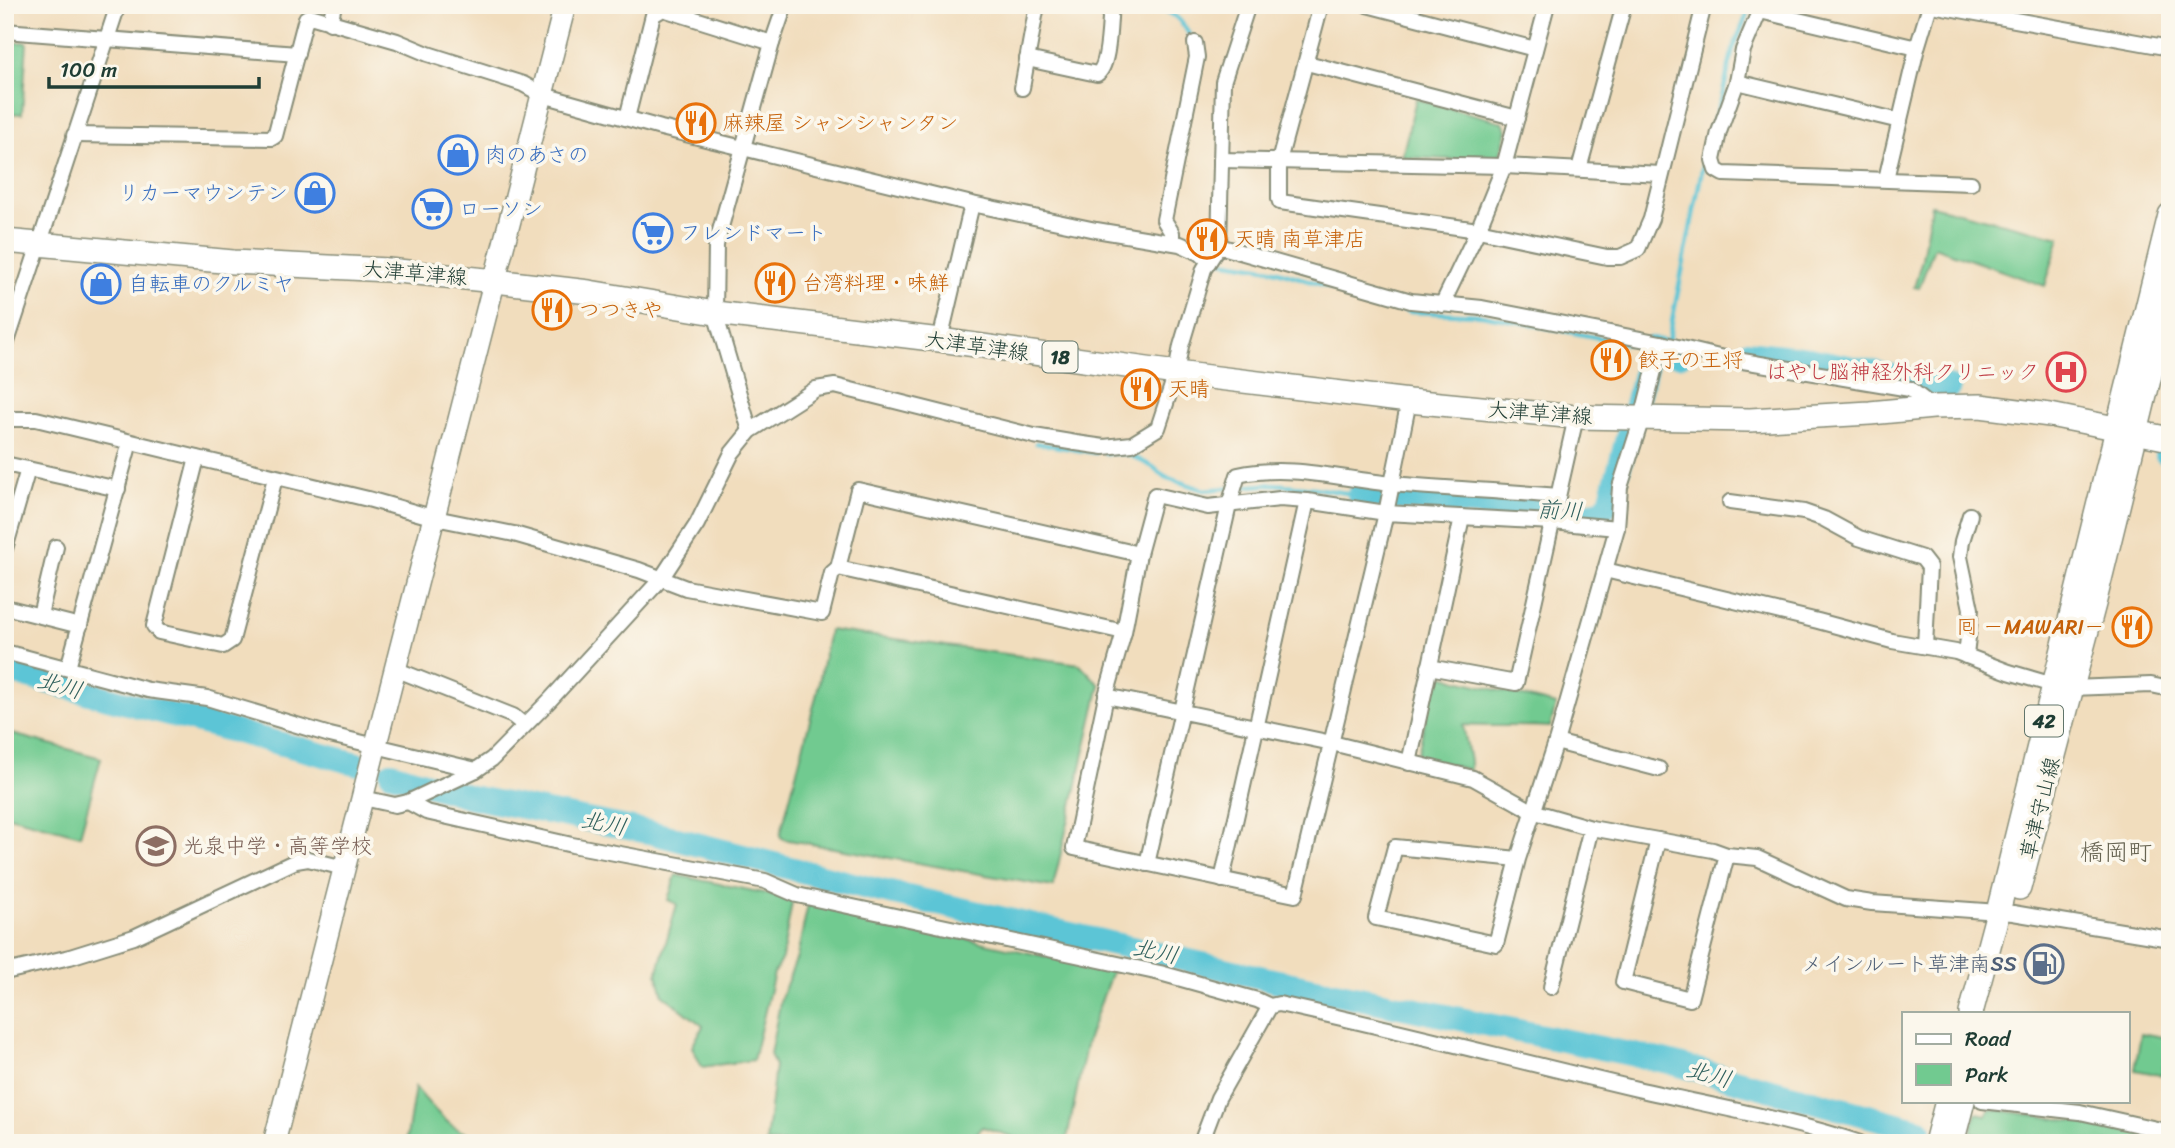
<svg xmlns="http://www.w3.org/2000/svg" width="2175" height="1148" font-family="Sriracha,'Klee One',sans-serif">
  <style>
    .green { fill: #71ca90; stroke: #488462; stroke-width: 2 }
    .lines { fill: none; stroke-linecap: round; stroke-linejoin: round }
    .stream { stroke: #5bc5d6; stroke-width: 4.5 }
    .river { stroke: #5bc5d6; stroke-width: 24 }
    .street-casing { stroke: #888d78; stroke-width: 18 }
    .secondary-casing { stroke: #888d78; stroke-width: 24 }
    .primary-casing { stroke: #888d78; stroke-width: 26 }
    .street { stroke: #fff; stroke-width: 14 }
    .secondary { stroke: #fff; stroke-width: 21 }
    .primary { stroke: #fff; stroke-width: 23 }
    .labels { text-anchor: middle; stroke-width: 7; stroke-linejoin: round; paint-order: stroke }
    .shield { fill: #fbf7ec; stroke: #61756b; stroke-width: 2 }
    .shield-label { font-size: 19px; font-weight: bold; fill: #1f3d34 }
    .food-label { font-size: 21px; fill: #c56008; stroke: #fbf7ec; text-anchor: start }
    .shop-label { font-size: 21px; fill: #366cbe; stroke: #fbf7ec; text-anchor: start }
    .street-label { font-size: 21px; fill: #1f3d34; stroke: #fbf7ec }
    .health-label { font-size: 21px; fill: #be3a42; stroke: #fbf7ec; text-anchor: end }
    .education-label { font-size: 21px; fill: #785e54; stroke: #fbf7ec; text-anchor: start }
    .service-label { font-size: 21px; fill: #4e5e75; stroke: #fbf7ec; text-anchor: end }
    .water-label { font-size: 23px; font-style: italic; fill: #2e5f5c; stroke: #fbf7ec }
    .quarter-label { font-size: 24px; fill: #676452; stroke: #fbf7ec }
  </style>
  <rect width="100%" height="100%" fill="#fbf7ec"/>
  <filter id="ink" filterUnits="userSpaceOnUse"><feTurbulence type="fractalNoise" baseFrequency=".0143" numOctaves="2"/><feDisplacementMap in="SourceGraphic" scale="14" xChannelSelector="R" yChannelSelector="G"/><feConvolveMatrix kernelMatrix="1 2 1 2 8 2 1 2 1" color-interpolation-filters="sRGB"/></filter>
  <filter id="wash" filterUnits="userSpaceOnUse"><feTurbulence type="fractalNoise" baseFrequency=".00686" numOctaves="4" result="noise"/><feDisplacementMap in="SourceGraphic" scale="28" xChannelSelector="R" yChannelSelector="G"/><feGaussianBlur stdDeviation="1.57" result="paint"/><feColorMatrix in="noise" values="0 0 0 0 0 0 0 0 0 0 0 0 0 0 0 0 0 1.4 0 .05"/><feComposite in="paint" operator="in"/></filter>
  <g filter="url(#wash)">
    <rect width="100%" height="100%" fill="#f1ddbd"/>
    <g class="green">
      <polygon points="27,42 22,114 5,113 5,43"/>
      <polygon points="1416,99 1503,122 1507,130 1500,157 1487,161 1402,157"/>
      <polygon points="1931,205 2060,237 2045,286 1934,247 1919,288 1914,287 1922,259"/>
      <polygon points="829,630 1080,664 1100,685 1053,887 783,839 780,836 817,693"/>
      <path d="M1442 676 1556 705 1550 727C1520 725 1493 727 1463 725L1470 761V770L1424 759 1418 753 1434 681Z"/>
      <polygon points="5,732 101,758 80,835 5,815"/>
      <polygon points="676,875 788,898 792,902 782,958 774,973 753,1060 702,1067 692,1047 703,1026 663,995 657,974 677,904 668,900"/>
      <polygon points="808,904 1112,971 1087,1041 1066,1143 1031,1143 983,1127 976,1134 974,1143 766,1143 775,1066 770,1054 781,998 797,957"/>
      <polygon points="2141,1033 2168,1038 2162,1075 2135,1070"/>
      <path d="M415 1087C443 1120 452 1133 496 1143H406Z"/>
      <polygon points="1990,1109 2080,1122 2092,1119 2170,1136 2170,1143 2011,1143 1971,1132 1976,1113 1986,1115"/>
    </g>
    <g class="lines">
      <g class="stream">
        <path d="M1149 5C1173 12 1181 17 1192 40"/>
        <polyline points="1215,256 1222,261 1271,269 1411,312 1482,315 1651,348"/>
        <polyline points="1666,352 1709,134 1722,97 1733,49 1751,5"/>
        <polyline points="1036,443 1096,453"/>
        <polyline points="1105,453 1128,454 1153,467 1165,477 1204,490 1274,484 1315,488 1359,495"/>
      </g>
      <g class="river">
        <polyline points="1746,352 1809,359 1949,387"/>
        <polyline points="2166,453 2170,454"/>
        <polyline points="1359,495 1586,514 1601,511 1610,502 1651,348 1680,355"/>
        <polyline points="5,671 358,764"/>
        <polyline points="391,773 471,797 653,833 868,888 1277,981 1664,1061 1920,1130"/>
      </g>
    </g>
  </g>
  <g filter="url(#ink)">
    <g class="lines">
      <g class="street-casing">
        <g id="street">
          <polyline points="1321,5 1279,161 1279,199 1280,202 1478,230 1607,257 1620,257 1638,249 1651,219 1704,5"/>
          <polyline points="1367,5 1535,49"/>
          <polyline points="1762,5 1743,50 1737,82 1719,132 1713,160 1716,170 1723,174 1971,183"/>
          <polyline points="1932,5 2170,48"/>
          <polyline points="1760,11 1917,48"/>
          <polyline points="330,23 334,5"/>
          <polyline points="5,31 297,54"/>
          <path d="M1027 59 1097 74C1110 66 1109 21 1111 5"/>
          <polyline points="1307,63 1517,118"/>
          <polyline points="1737,82 1900,121"/>
          <polyline points="1022,88 1037,5"/>
          <polyline points="627,118 653,15 663,9 772,43"/>
          <polyline points="74,135 272,138 275,136 306,18 310,16 397,41 428,54 523,84 543,95 661,128 972,204 1096,230 1180,244 1200,253 1209,261"/>
          <polyline points="1221,160 1504,166 1661,174"/>
          <polyline points="1579,169 1624,5"/>
          <polyline points="1886,179 1917,48 1930,5"/>
          <polyline points="1172,242 1172,233 1164,220 1197,57 1195,43"/>
          <polyline points="1219,246 1411,301 1482,308 1661,343 1719,357 1910,389 1933,407"/>
          <polyline points="1442,305 1478,230 1504,166 1547,5"/>
          <polyline points="940,340 972,204"/>
          <polyline points="5,348 118,5"/>
          <polyline points="1409,401 1386,513 1295,895 1074,848 1106,696 1124,632 1139,554 1155,495 1208,507 1280,499 1307,501 1386,513 1552,522 1617,528"/>
          <polyline points="5,419 36,419 368,499 435,518 514,534 639,570 686,588 822,613 832,573 838,568"/>
          <polyline points="750,431 715,313 716,245 772,43 785,5"/>
          <polyline points="197,458 154,626 159,632 223,646 232,640 275,478"/>
          <polyline points="5,464 118,489"/>
          <polyline points="1730,502 1804,512 1824,519 1859,538 1922,558 1929,567 1925,646"/>
          <polyline points="5,549 28,469"/>
          <polyline points="1605,570 1818,621 1892,641 1956,652 2009,672 2053,685 2071,688 2151,685 2170,689"/>
          <polyline points="5,607 80,626"/>
          <polyline points="40,615 56,547"/>
          <polyline points="1124,632 838,568 858,490 1139,554"/>
          <polyline points="5,652 148,690 207,698 330,735 476,770"/>
          <polyline points="1966,656 1971,609 1960,557 1962,541 1970,515"/>
          <polyline points="1429,667 1516,683 1576,417"/>
          <polyline points="68,668 130,442"/>
          <polyline points="395,669 513,716 524,725"/>
          <polyline points="1106,696 1332,743 1473,778 1532,811 1591,828 1713,850 1727,855 1757,858 1846,899 1872,903 2013,913 2170,939"/>
          <polyline points="1556,742 1659,769"/>
          <polyline points="1409,763 1462,517"/>
          <polyline points="363,798 395,805 408,802 476,770 492,759 549,701 661,579 697,524 732,453 750,431 816,389 835,386 1034,436 1076,443 1104,447 1132,444 1158,428 1176,373 1181,346 1204,269 1219,246 1223,82 1248,5"/>
          <path d="M408 802 426 812 572 845 765 881 797 895 1160 973 1257 1000 1270 1006 1279 1004C1399 1030 1518 1061 1637 1089 1711 1106 1788 1119 1860 1143"/>
          <polyline points="1658,840 1623,982 1690,999 1727,855"/>
          <polyline points="1518,859 1395,847 1376,918 1496,944 1518,859 1556,742 1617,528 1620,487 1642,418 1661,343"/>
          <path d="M1147 864 1229 505 1238 475C1290 464 1340 479 1392 484 1447 489 1503 491 1558 496"/>
          <polyline points="1222,880 1307,501"/>
          <polyline points="5,972 70,957 134,937 296,861 308,859 344,868"/>
          <polyline points="1551,987 1591,828"/>
          <polyline points="1982,1101 2080,1112 2170,1132"/>
          <polyline points="1201,1143 1218,1098 1270,1006"/>
        </g>
      </g>
      <g class="secondary-casing">
        <polyline id="secondary" points="274,1143 565,5"/>
      </g>
      <g class="primary-casing">
        <g id="primary">
          <polyline points="5,241 233,262 388,270 495,281 589,292 715,313 940,340 1176,373 1409,401 1576,417 1750,420 1870,413 1933,407 1980,406 2050,415 2170,439"/>
          <polyline points="2019,888 2095,600 2170,293"/>
          <polyline points="1971,1013 1998,912 2170,215"/>
          <polyline points="1936,1143 1947,1101"/>
          <polyline points="1952,1143 1963,1101"/>
        </g>
      </g>
      <use href="#street" class="street"/>
      <use href="#secondary" class="secondary"/>
      <use href="#primary" class="primary"/>
    </g>
  </g>
  <defs>
    <g id="restaurant-ring" transform="scale(2.0125)"><circle r="9.5" fill="#fbf7ec" stroke="#e8710a" stroke-width="1.5"/><path d="M-5-6h1v4h1v-4h1v4h1v-4h1v5L-1.5 .5V6h-2V.5L-5-1ZM5-6V6H3V1.5H1.5Q1.5-4 5-6Z" fill="#e8710a"/></g>
    <g id="shop-ring" transform="scale(2.0125)"><circle r="9.5" fill="#fbf7ec" stroke="#3f7fe0" stroke-width="1.5"/><path d="M-5-2.5h2.3a2.7 3.5 0 0 1 5.4 0H5L5.5 6h-11ZM-1.5-2.5h3a1.5 2.3 0 0 0-3 0Z" fill="#3f7fe0"/></g>
    <g id="supermarket-ring" transform="scale(2.0125)"><circle r="9.5" fill="#fbf7ec" stroke="#3f7fe0" stroke-width="1.5"/><path d="M-6-5.5h2.5l.6 2H6L4.5 2H-2.5L-4.4-4H-6ZM-1.5 3.2a1.3 1.3 0 1 0 .1 0ZM3 3.2a1.3 1.3 0 1 0 .1 0Z" fill="#3f7fe0"/></g>
    <g id="hospital-ring" transform="scale(2.0125)"><circle r="9.5" fill="#fbf7ec" stroke="#e0444e" stroke-width="1.5"/><path d="M-5-5h3v3.5h4V-5h3V5h-3V1.5h-4V5h-3Z" fill="#e0444e"/></g>
    <g id="school-ring" transform="scale(2.0125)"><circle r="9.5" fill="#fbf7ec" stroke="#8d6e63" stroke-width="1.5"/><path d="M0-5L7-2L0 1L-7-2ZM-4 1L0 2.5L4 1V4Q0 6-4 4Z" fill="#8d6e63"/></g>
    <g id="fuel-ring" transform="scale(2.0125)"><circle r="9.5" fill="#fbf7ec" stroke="#5c6f8a" stroke-width="1.5"/><path d="M-5.5-6h7V0h2V4h1.3V-2.5L3-4.5l.8-.8L6-3V5H2.5V1h-1V6h-7ZM-4.2-4.7v3.2H.2V-4.7Z" fill="#5c6f8a"/></g>
  </defs>
  <g fill-rule="evenodd">
    <use href="#restaurant-ring" x="696" y="123"/>
    <use href="#shop-ring" x="458" y="155"/>
    <use href="#shop-ring" x="315" y="193"/>
    <use href="#supermarket-ring" x="432" y="209"/>
    <use href="#supermarket-ring" x="653" y="233"/>
    <use href="#restaurant-ring" x="1207" y="239"/>
    <use href="#restaurant-ring" x="775" y="283"/>
    <use href="#shop-ring" x="101" y="284"/>
    <use href="#restaurant-ring" x="552" y="310"/>
    <use href="#restaurant-ring" x="1611" y="360"/>
    <use href="#hospital-ring" x="2066" y="372"/>
    <use href="#restaurant-ring" x="1141" y="389"/>
    <use href="#restaurant-ring" x="2132" y="627"/>
    <use href="#school-ring" x="156" y="846"/>
    <use href="#fuel-ring" x="2044" y="964"/>
  </g>
  <g class="labels">
    <g class="shield">
      <rect x="1042.5" y="341.5" width="35" height="31" rx="5"/>
      <rect x="2025" y="705.5" width="38" height="31" rx="5"/>
    </g>
    <g class="shield-label">
      <text x="1060" y="364">18</text>
      <text x="2044" y="728">42</text>
    </g>
    <g class="food-label">
      <text x="723" y="130">麻辣屋 シャンシャンタン</text>
      <text x="1234" y="246">天晴 南草津店</text>
      <text x="802" y="290">台湾料理・味鮮</text>
      <text x="579" y="317">つつきや</text>
      <text x="1638" y="367">餃子の王将</text>
      <text x="1168" y="396">天晴</text>
      <text x="2105" y="634" text-anchor="end">囘 －MAWARI－</text>
    </g>
    <g class="shop-label">
      <text x="485" y="162">肉のあさの</text>
      <text x="288" y="200" text-anchor="end">リカーマウンテン</text>
      <text x="459" y="216">ローソン</text>
      <text x="680" y="240">フレンドマート</text>
      <text x="128" y="291">自転車のクルミヤ</text>
    </g>
    <g class="street-label">
      <text transform="translate(415 273) rotate(5)" y="7">大津草津線</text>
      <text transform="translate(977 346) rotate(8)" y="7">大津草津線</text>
      <text transform="translate(1540 413) rotate(4)" y="7">大津草津線</text>
      <text transform="translate(2040 808) rotate(-76)" y="7">草津守山線</text>
    </g>
    <g class="health-label">
      <text x="2039" y="379">はやし脳神経外科クリニック</text>
    </g>
    <g class="education-label">
      <text x="183" y="853">光泉中学・高等学校</text>
    </g>
    <g class="service-label">
      <text x="2017" y="971">メインルート草津南SS</text>
    </g>
    <g class="water-label">
      <text transform="translate(1560 510) rotate(3)" y="8">前川</text>
      <text transform="translate(60 685) rotate(15)" y="8">北川</text>
      <text transform="translate(604 823) rotate(11)" y="8">北川</text>
      <text transform="translate(1156 951) rotate(12)" y="8">北川</text>
      <text transform="translate(1709 1074) rotate(15)" y="8">北川</text>
    </g>
    <g class="quarter-label">
      <text x="2116" y="860">橋岡町</text>
    </g>
  </g>
  <rect width="2175" height="1148" fill="none" stroke="#fbf7ec" stroke-width="28"/>
  <rect x="1902" y="1012" width="228" height="91" fill="#fbf7ec" stroke="#a3ada2" stroke-width="2"/>
  <rect x="1916" y="1034" width="35" height="10" fill="#ffffff" stroke="#a3ada2" stroke-width="2"/>
  <text x="1965" y="1046" font-size="21" fill="#1f3d34">Road</text>
  <rect x="1916" y="1064" width="35" height="21" fill="#71ca90" stroke="#a3ada2" stroke-width="2"/>
  <text x="1965" y="1082" font-size="21" fill="#1f3d34">Park</text>
  <path d="M49 77v10h210v-10" fill="none" stroke="#1f3d34" stroke-width="3.5"/>
  <text x="60" y="77" font-size="21" fill="#1f3d34" stroke="#fbf7ec" stroke-width="5" paint-order="stroke">100 m</text>
</svg>
